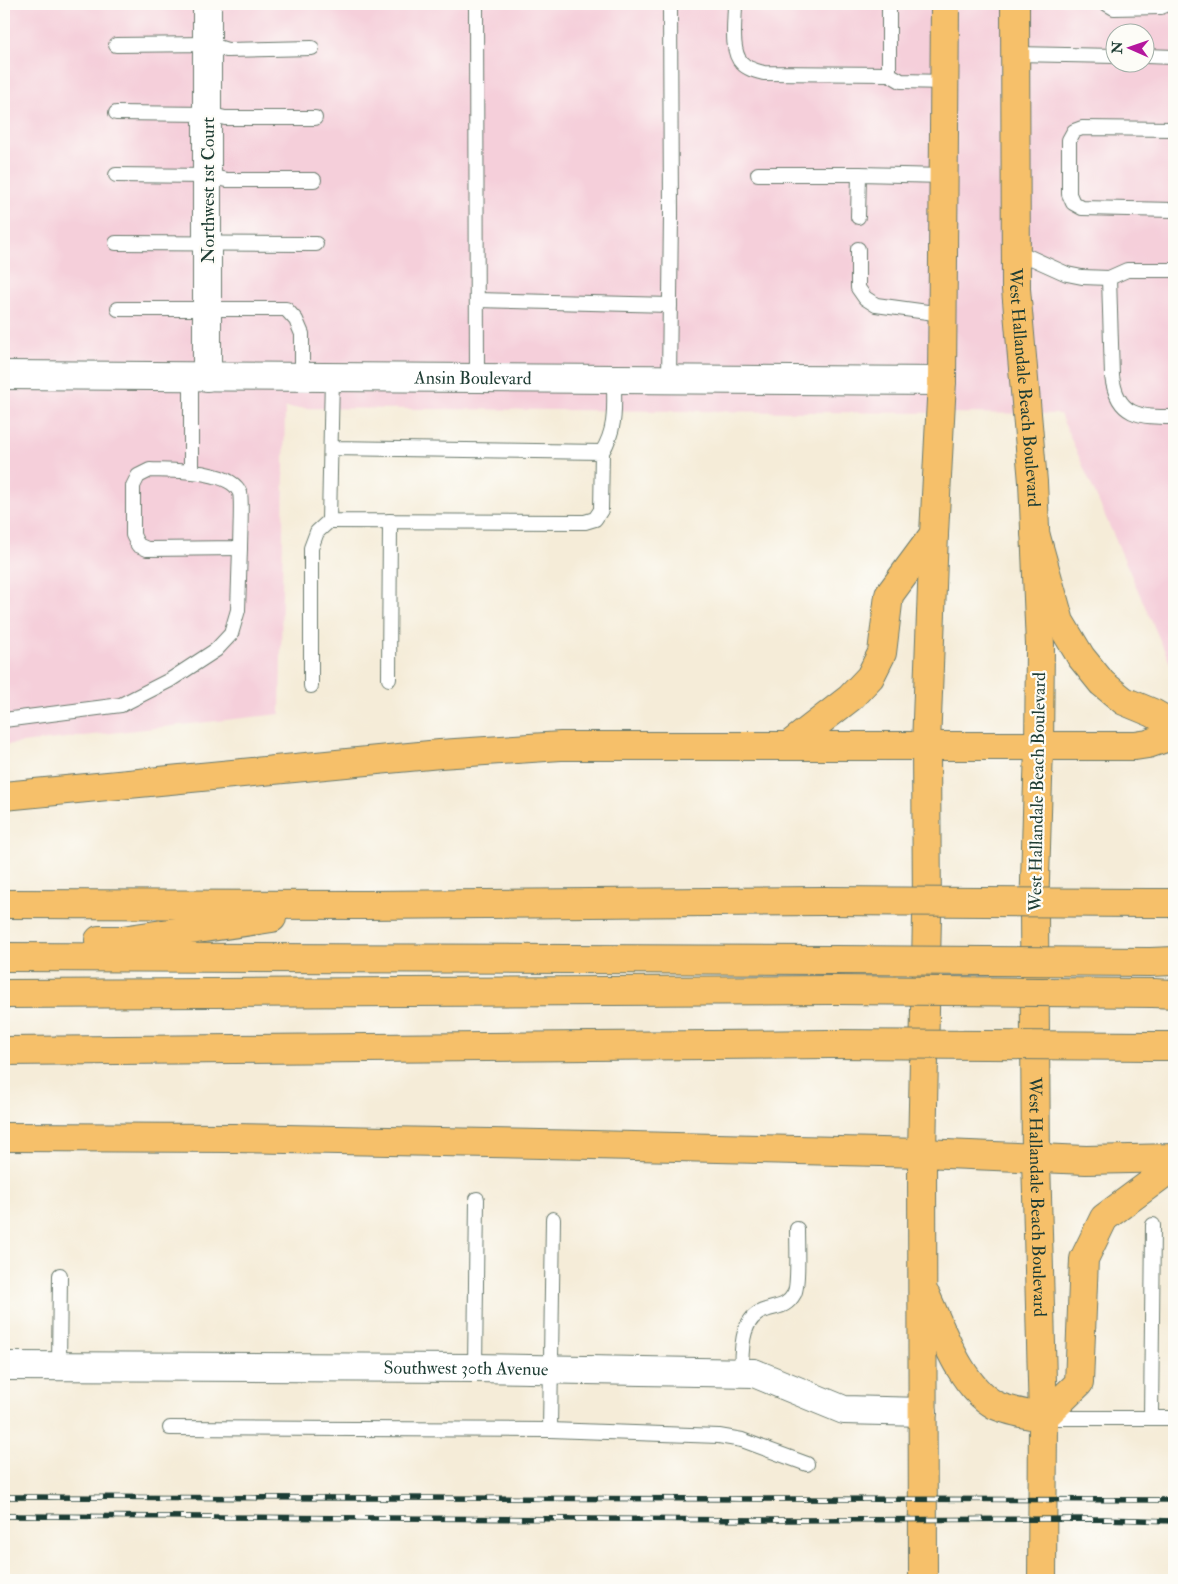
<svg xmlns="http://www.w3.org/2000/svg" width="1178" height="1584" font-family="'IM FELL Double Pica',serif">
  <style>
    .built { fill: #f5cfda; fill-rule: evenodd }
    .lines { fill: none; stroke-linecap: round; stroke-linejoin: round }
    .service-casing { stroke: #6a7a6d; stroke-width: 16 }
    .minor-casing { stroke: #6a7a6d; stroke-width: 30 }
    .primary-casing { stroke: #6a7a6d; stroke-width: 30 }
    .motorway-casing { stroke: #6a7a6d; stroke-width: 30 }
    .service { stroke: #fff; stroke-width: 14 }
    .minor { stroke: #fff; stroke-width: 28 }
    .primary { stroke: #f6c06b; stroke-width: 28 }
    .motorway { stroke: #f6c06b; stroke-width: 28 }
    .rail-casing { stroke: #1f3d34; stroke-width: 5.5 }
    .rail { stroke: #fdfcf7; stroke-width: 4; stroke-dasharray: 11; stroke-linecap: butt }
    .motorway-bridge-casing { stroke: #6a7a6d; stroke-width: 30; stroke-linecap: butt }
    .motorway-bridge { stroke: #f6c06b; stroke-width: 28 }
    .labels { text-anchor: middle; stroke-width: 4.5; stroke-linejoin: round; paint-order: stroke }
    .street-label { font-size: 18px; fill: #1f3d34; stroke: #fdfcf7 }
  </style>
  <rect width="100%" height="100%" fill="#fdfcf7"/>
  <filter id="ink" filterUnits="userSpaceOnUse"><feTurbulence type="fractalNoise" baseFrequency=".02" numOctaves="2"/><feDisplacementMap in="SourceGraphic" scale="10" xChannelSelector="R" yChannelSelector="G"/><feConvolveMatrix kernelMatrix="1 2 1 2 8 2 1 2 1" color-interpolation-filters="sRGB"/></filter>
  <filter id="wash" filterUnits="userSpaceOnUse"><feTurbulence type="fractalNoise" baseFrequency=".0096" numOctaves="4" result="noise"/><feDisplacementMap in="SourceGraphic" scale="20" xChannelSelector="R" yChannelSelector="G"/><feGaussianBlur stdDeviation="1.12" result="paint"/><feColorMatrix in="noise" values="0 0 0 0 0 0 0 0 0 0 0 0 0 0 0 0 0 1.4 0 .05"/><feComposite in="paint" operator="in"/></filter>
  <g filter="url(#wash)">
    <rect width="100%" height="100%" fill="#f5ecd8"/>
    <path class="built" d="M4 4H1174V672L1060 414 285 408 280 714 4 745ZM1116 32H1146V62H1116Z"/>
  </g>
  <g filter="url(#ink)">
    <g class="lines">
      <g class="service-casing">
        <g id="service">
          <polyline points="476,4 477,378"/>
          <path d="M735 4C735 20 730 52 742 63 747 69 756 71 764 73L889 74V4"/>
          <polyline points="1107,4 1114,8 1161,7 1168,4"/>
          <polyline points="116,45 208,44 227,50 312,48"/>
          <polyline points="1015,54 1116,56"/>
          <polyline points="1146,56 1174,57"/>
          <polyline points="889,74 901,81 945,82"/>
          <polyline points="116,113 208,114 225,118 315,118"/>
          <polyline points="1174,129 1082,128 1074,131 1069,140 1069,194 1073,203 1082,208 1174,210"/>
          <polyline points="758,174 859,174"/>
          <polyline points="116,175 208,176 227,180 314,180"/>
          <polyline points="858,217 859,174 944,176"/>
          <polyline points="116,243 316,244"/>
          <polyline points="858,249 858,288 865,298 876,305 942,314"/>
          <polyline points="1016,251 1067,274 1082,277 1109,278"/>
          <path d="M1174 270H1127L1109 278 1112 376C1117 417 1140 417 1174 417"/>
          <polyline points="477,300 670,305"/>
          <polyline points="118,309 286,309 296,320 302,334 302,377"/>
          <polyline points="669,379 671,215 670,4"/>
          <polyline points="331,448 602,452 601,510 595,519 585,522 329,521 332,377"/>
          <path d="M602 452C617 428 614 406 614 379"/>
          <path d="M150 470C171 471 231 469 240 493 242 500 240 538 240 548L147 549 138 545 133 535V486L138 476Z"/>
          <polyline points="191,471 191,377"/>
          <polyline points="389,679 390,521"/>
          <polyline points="311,686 311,548 317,532 329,521"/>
          <polyline points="4,720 121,705 170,680 216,650 231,634 238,610 240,548"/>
          <polyline points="59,1366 60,1275"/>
          <polyline points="475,1368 477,1199"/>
          <path d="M741 1373C742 1352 739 1317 766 1310 778 1306 787 1307 794 1294 799 1286 797 1241 797 1229"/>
          <polyline points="1043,1418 1174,1418"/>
          <polyline points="1151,1418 1153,1225"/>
          <polyline points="170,1428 550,1430 719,1436 742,1440 807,1464"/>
          <polyline points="550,1430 553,1219"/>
        </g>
      </g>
      <g class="minor-casing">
        <g id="minor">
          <path id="s1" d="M4 375 942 381"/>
          <polyline points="207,377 207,4"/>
          <path id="s2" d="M4 1366 475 1368 754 1373 844 1410 923 1412"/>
        </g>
      </g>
      <g class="primary-casing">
        <g id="primary">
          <path id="s3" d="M1015 4 1016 289 1033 482 1040 645 1039 747 1034 914 1036 1159 1043 1418 1042 1580"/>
          <path d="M926 1296C942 1330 960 1386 995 1405 1007 1411 1028 1414 1043 1418"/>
          <polyline points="923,1580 922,1153 927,916 926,745 934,534 942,381 945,4"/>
        </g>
      </g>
      <g class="motorway-casing">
        <g id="motorway">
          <polyline points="1035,533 1060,622 1081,657 1102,683 1124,701 1153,713 1174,725"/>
          <polyline points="788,746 850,698 870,677 882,653 889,595 934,534"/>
          <polyline points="4,796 440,754 561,746 1135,746 1148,744 1174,735"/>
          <polyline points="1150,903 1174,903"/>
          <polyline points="4,904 365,905 823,901"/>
          <polyline points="99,940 122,940 272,918"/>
          <polyline points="4,957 834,960"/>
          <polyline points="1150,962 1174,961"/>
          <polyline points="1153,993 1174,994"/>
          <polyline points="4,994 835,990"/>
          <polyline points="1152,1046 1174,1046"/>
          <polyline points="4,1051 830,1044"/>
          <polyline points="4,1137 233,1138 592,1145 922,1153 1086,1160 1174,1158"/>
          <polyline points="1043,1418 1079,1383 1084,1259 1104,1218 1174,1166"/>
        </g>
      </g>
      <use href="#service" class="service"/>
      <use href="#minor" class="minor"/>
      <use href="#primary" class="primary"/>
      <use href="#motorway" class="motorway"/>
      <g class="rail-casing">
        <g id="rail">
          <polyline points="4,1497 1174,1500"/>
          <polyline points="4,1516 777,1520 1103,1519 1174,1521"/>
        </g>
      </g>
      <use href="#rail" class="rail"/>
      <g class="motorway-bridge-casing">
        <g id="motorway-bridge">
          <polyline points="823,901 1150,903"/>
          <polyline points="834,960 1150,962"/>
          <polyline points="835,990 1153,993"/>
          <polyline points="830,1044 1152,1046"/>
        </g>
      </g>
      <use href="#motorway-bridge" class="motorway-bridge"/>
    </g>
  </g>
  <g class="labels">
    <g class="street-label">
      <text transform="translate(208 190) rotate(-90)" y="6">Northwest 1st Court</text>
      <text dy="6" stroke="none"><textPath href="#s1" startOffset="469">Ansin Boulevard</textPath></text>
      <text dy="6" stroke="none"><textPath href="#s3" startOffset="384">West Hallandale Beach Boulevard</textPath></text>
      <text transform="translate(1037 792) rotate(-89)" y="6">West Hallandale Beach Boulevard</text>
      <text dy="6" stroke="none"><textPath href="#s3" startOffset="1194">West Hallandale Beach Boulevard</textPath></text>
      <text dy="6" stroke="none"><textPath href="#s2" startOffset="462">Southwest 30th Avenue</textPath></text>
    </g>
  </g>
  <rect width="1178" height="1584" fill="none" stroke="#fdfcf7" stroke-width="20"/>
  <g transform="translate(1130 48) rotate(272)"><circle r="24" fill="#fdfcf7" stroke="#a4b0a9"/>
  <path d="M0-4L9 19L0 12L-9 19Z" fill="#b5179e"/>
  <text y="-8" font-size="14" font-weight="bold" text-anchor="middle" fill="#1f3d34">N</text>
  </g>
</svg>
